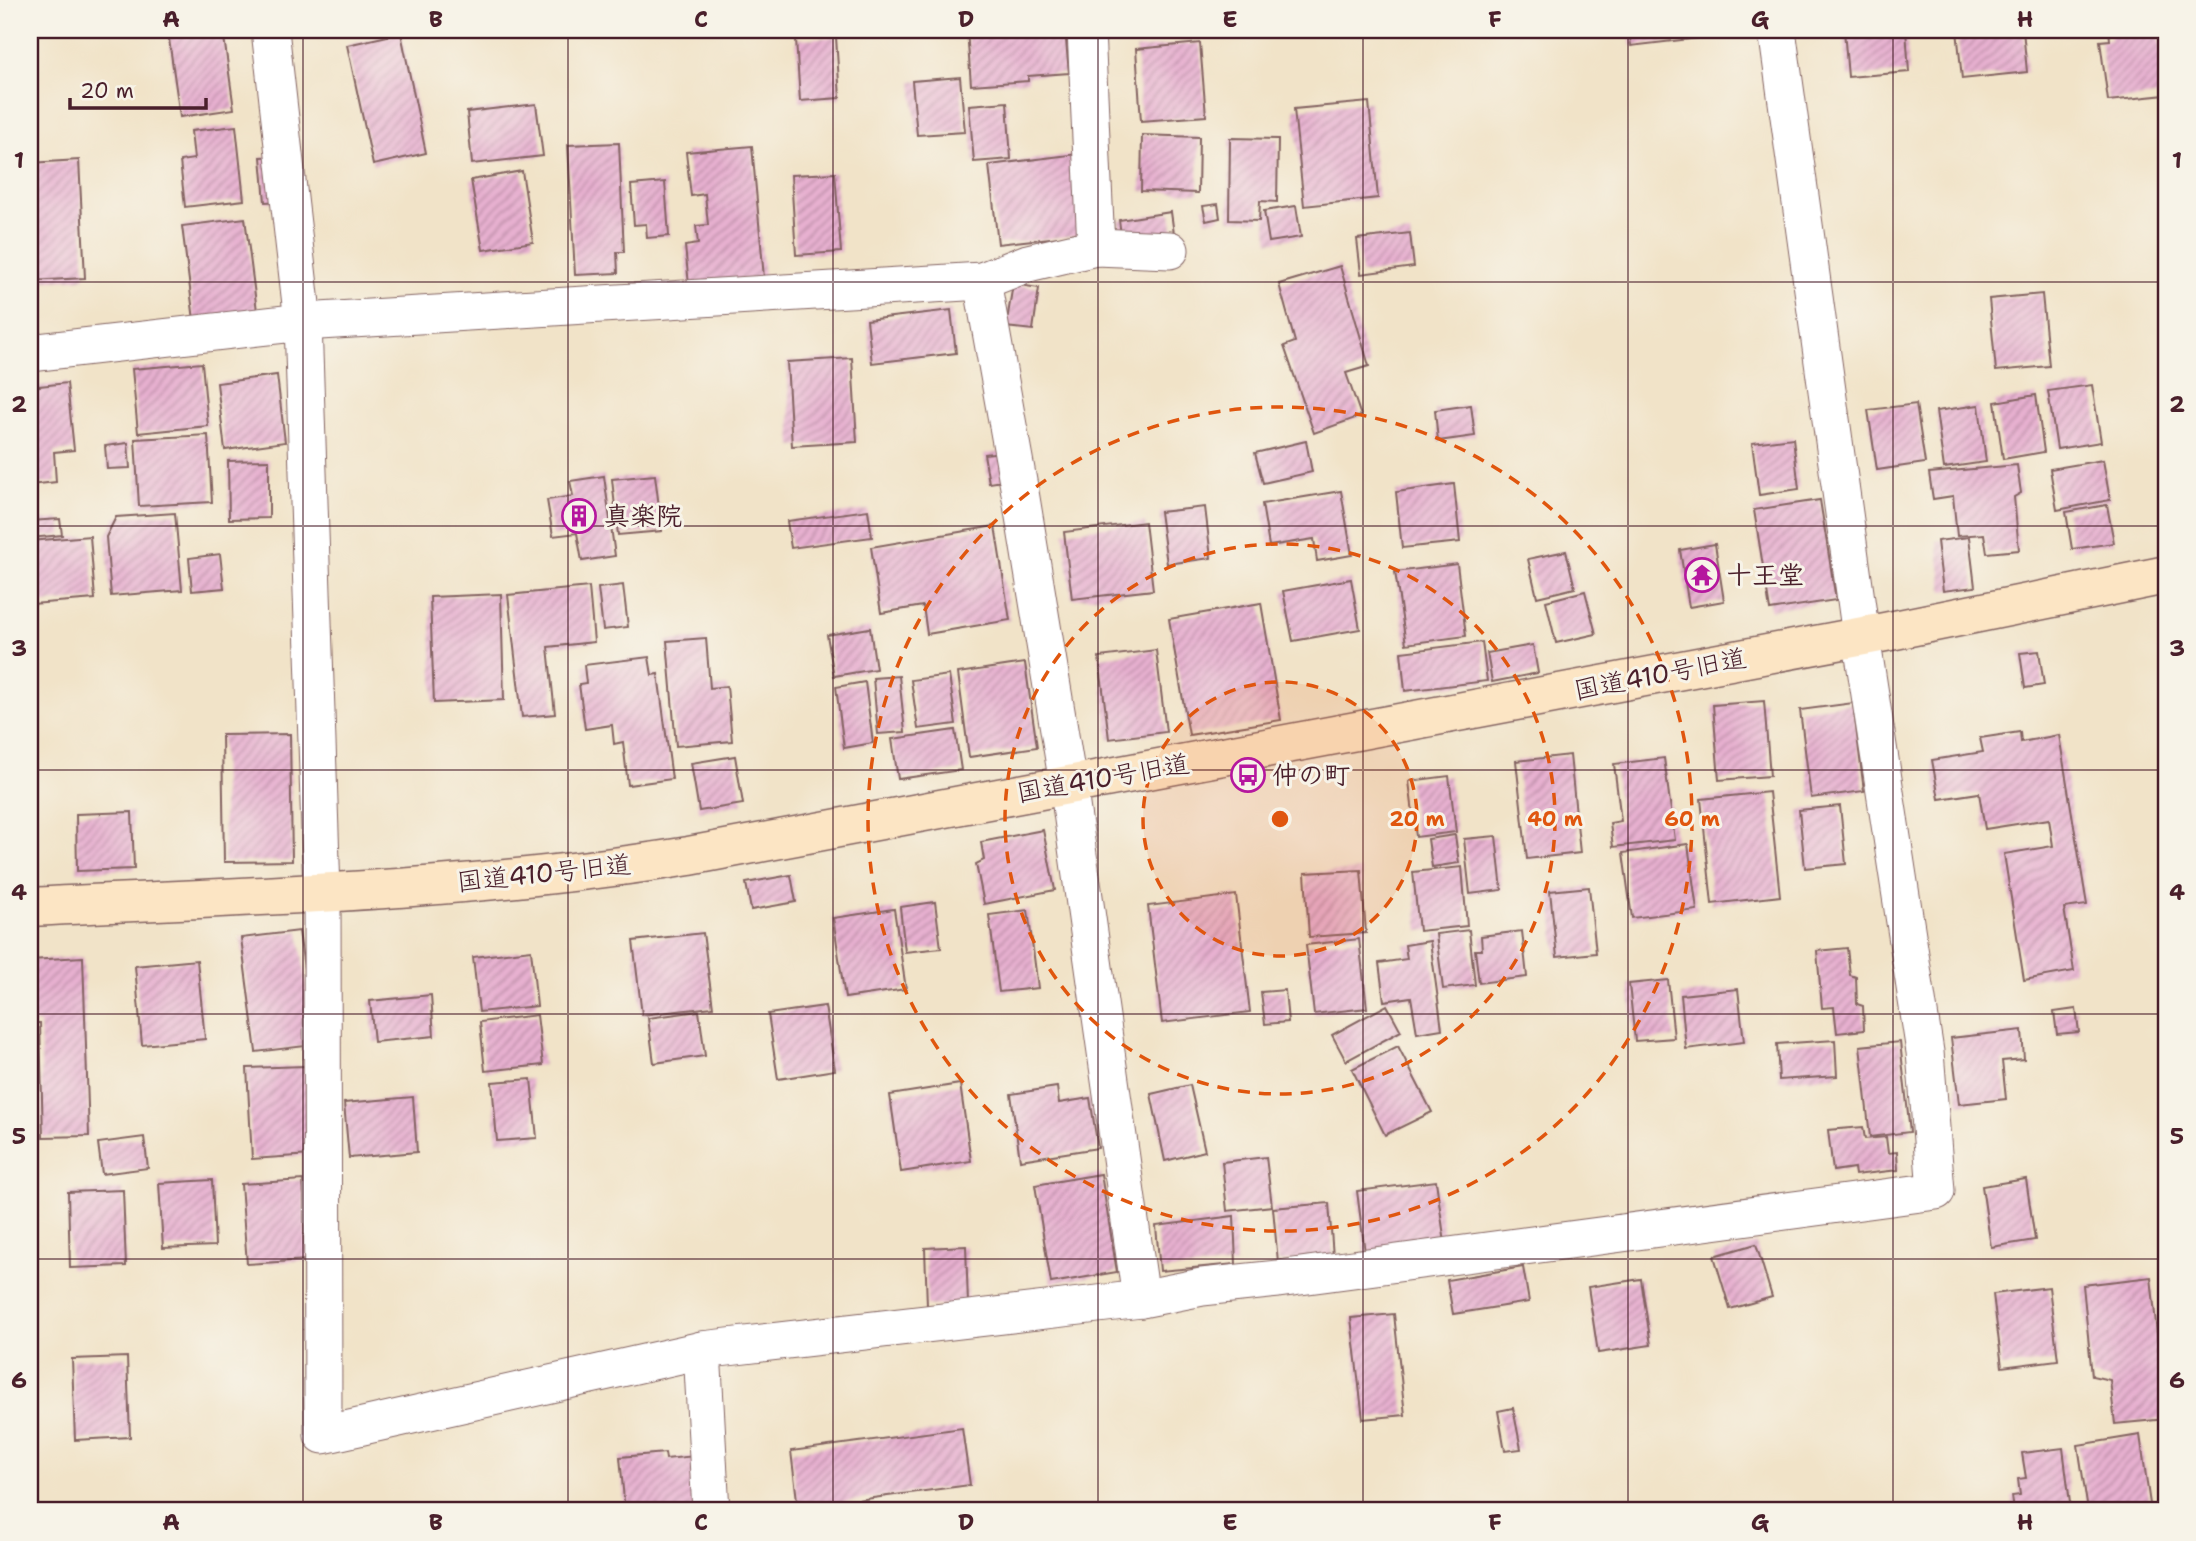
<svg xmlns="http://www.w3.org/2000/svg" width="2196" height="1541" font-family="'Shantell Sans','Klee One',sans-serif">
  <style>
    .building { fill: url(#building-hatch) }
    .lines { fill: none; stroke-linecap: round; stroke-linejoin: round }
    .street-casing { stroke: #846462; stroke-width: 39 }
    .secondary-casing { stroke: #846462; stroke-width: 41 }
    .street { stroke: #fff; stroke-width: 37 }
    .secondary { stroke: #fce5c4; stroke-width: 38 }
    .grid { fill: none; stroke: #4a1f2b; stroke-width: 2; stroke-opacity: 0.55 }
    .ring { fill: none; stroke: #e0560e; stroke-width: 3.5; stroke-dasharray: 12 9 }
    .labels { text-anchor: middle; stroke-width: 6; stroke-linejoin: round; paint-order: stroke }
    .poi-label { font-size: 26px; font-weight: bold; fill: #4a1f2b; stroke: #f7f3e8; text-anchor: start }
    .street-label { font-size: 26px; fill: #4a1f2b; stroke: #f7f3e8 }
    .centre { fill: #e0560e; stroke: #f7f3e8; stroke-width: 3.5 }
    .ring-label { font-size: 21px; text-anchor: middle; font-weight: bold; fill: #e0560e; stroke: #f7f3e8; stroke-width: 6; stroke-linejoin: round; paint-order: stroke }
    .neatline { fill: none; stroke: #4a1f2b; stroke-width: 2.5 }
    .grid-label { font-size: 23px; text-anchor: middle; font-weight: bold; fill: #4a1f2b }
  </style>
  <defs>
    <pattern id="building-hatch" width="6" height="6" patternUnits="userSpaceOnUse" patternTransform="scale(1.75)"><rect width="6" height="6" fill="#e7b0d0"/><path d="M-1 1l2-2M0 6l6-6M5 7l2-2" fill="none" stroke="#bd8fa9"/></pattern>
  </defs>
  <rect width="100%" height="100%" fill="#f7f3e8"/>
  <filter id="ink" filterUnits="userSpaceOnUse"><feTurbulence type="fractalNoise" baseFrequency=".0143" numOctaves="2"/><feDisplacementMap in="SourceGraphic" scale="14" xChannelSelector="R" yChannelSelector="G"/><feConvolveMatrix kernelMatrix="1 2 1 2 8 2 1 2 1" color-interpolation-filters="sRGB"/></filter>
  <filter id="wash" filterUnits="userSpaceOnUse"><feTurbulence type="fractalNoise" baseFrequency=".00686" numOctaves="4" result="noise"/><feDisplacementMap in="SourceGraphic" scale="28" xChannelSelector="R" yChannelSelector="G"/><feGaussianBlur stdDeviation="1.57" result="paint"/><feColorMatrix in="noise" values="0 0 0 0 0 0 0 0 0 0 0 0 0 0 0 0 0 1.4 0 .05"/><feComposite in="paint" operator="in"/></filter>
  <g filter="url(#wash)">
    <rect width="100%" height="100%" fill="#f1e3c8"/>
    <g id="blocks">
      <g class="building">
        <polygon points="188,30 223,30 234,109 180,117 168,32"/>
        <polygon points="967,30 1025,30 1025,33 1065,30 1069,73 1028,76 1028,81 971,85"/>
        <polygon points="1629,30 1715,30 1715,36 1631,46"/>
        <polygon points="1844,30 1906,30 1909,72 1848,77"/>
        <polygon points="1957,30 2023,30 2027,72 1962,79"/>
        <polygon points="2109,30 2158,30 2165,95 2108,101 2100,41 2110,40"/>
        <polygon points="401,33 426,153 373,165 347,45"/>
        <polygon points="836,37 840,98 800,101 796,39"/>
        <polygon points="1200,43 1206,116 1141,121 1136,49"/>
        <polygon points="960,77 965,132 917,135 912,81"/>
        <polygon points="1007,102 1011,159 974,162 969,105"/>
        <polygon points="1369,102 1378,198 1304,206 1294,109"/>
        <polygon points="536,104 543,156 472,164 467,112"/>
        <polygon points="236,126 244,200 185,207 180,161 194,159 191,131"/>
        <polygon points="1142,135 1199,137 1198,193 1141,191"/>
        <polygon points="1230,138 1278,139 1277,202 1260,201 1259,221 1229,220"/>
        <polygon points="619,143 624,252 617,252 618,273 575,275 568,145"/>
        <polygon points="752,146 764,278 689,285 685,246 698,244 696,226 708,225 705,194 691,196 686,152"/>
        <polygon points="1077,154 1086,234 998,244 989,165"/>
        <polygon points="280,156 284,201 265,202 261,157"/>
        <polygon points="79,160 85,278 30,281 30,163"/>
        <polygon points="522,171 533,242 483,250 471,180"/>
        <polygon points="835,173 841,252 796,255 791,175"/>
        <polygon points="665,182 669,236 647,238 646,224 634,225 631,185"/>
        <polygon points="1218,204 1220,218 1206,221 1203,206"/>
        <polygon points="1296,206 1301,237 1269,242 1264,211"/>
        <polygon points="1171,212 1174,234 1122,242 1119,220"/>
        <polygon points="245,218 257,311 194,320 182,226"/>
        <polygon points="1410,233 1414,267 1361,274 1357,239"/>
        <polygon points="1340,266 1369,366 1346,373 1361,416 1314,433 1284,346 1295,342 1279,284"/>
        <polygon points="1013,284 1039,288 1033,330 1006,327"/>
        <polygon points="2042,294 2049,366 1996,371 1989,299"/>
        <polygon points="951,310 956,353 872,363 867,320"/>
        <polygon points="852,358 857,442 792,446 787,362"/>
        <polygon points="202,363 208,426 138,433 132,369"/>
        <polygon points="277,375 285,442 225,450 217,383"/>
        <polygon points="67,383 74,450 54,452 56,482 30,485 30,387"/>
        <polygon points="2092,385 2101,442 2057,449 2048,391"/>
        <polygon points="2036,395 2044,452 2003,459 1995,402"/>
        <polygon points="1916,404 1925,463 1877,470 1868,410"/>
        <polygon points="1471,405 1475,436 1438,441 1435,410"/>
        <polygon points="1979,405 1986,462 1944,468 1936,411"/>
        <polygon points="208,435 212,502 139,506 135,439"/>
        <polygon points="1793,438 1799,489 1759,495 1752,443"/>
        <polygon points="1306,441 1312,472 1263,483 1255,453"/>
        <polygon points="128,443 130,468 107,469 105,446"/>
        <polygon points="1004,452 1008,480 989,483 984,454"/>
        <polygon points="269,460 269,518 229,519 228,461"/>
        <polygon points="2103,460 2110,500 2057,510 2050,469"/>
        <polygon points="2017,465 2021,493 2014,497 2019,550 1987,553 1984,534 1957,536 1953,496 1933,499 1929,473"/>
        <polygon points="655,475 662,531 618,535 612,479"/>
        <polygon points="604,476 615,556 582,561 577,533 553,536 547,500 573,496 570,481"/>
        <polygon points="1454,484 1460,542 1402,548 1396,492"/>
        <polygon points="1341,491 1352,555 1317,561 1314,539 1269,546 1262,504"/>
        <polygon points="1820,500 1836,600 1770,610 1754,510"/>
        <polygon points="2107,505 2114,543 2072,549 2066,512"/>
        <polygon points="1205,507 1211,558 1167,564 1160,512"/>
        <polygon points="868,510 872,537 791,548 787,521"/>
        <polygon points="175,513 182,590 111,596 106,537 116,517"/>
        <polygon points="60,519 62,535 30,538 30,521"/>
        <polygon points="1145,522 1153,590 1072,599 1064,532"/>
        <polygon points="995,526 1010,620 927,634 923,606 881,613 871,547"/>
        <polygon points="90,536 95,599 32,604 30,541"/>
        <polygon points="1969,537 1975,587 1943,591 1937,541"/>
        <polygon points="1715,544 1724,601 1689,607 1680,550"/>
        <polygon points="1566,551 1575,588 1537,597 1528,559"/>
        <polygon points="220,554 224,588 192,591 189,558"/>
        <polygon points="1457,564 1466,636 1406,644 1395,572"/>
        <polygon points="1351,579 1360,629 1293,641 1283,591"/>
        <polygon points="623,585 628,627 603,630 598,588"/>
        <polygon points="589,587 594,642 548,647 555,714 522,717 508,595"/>
        <polygon points="1585,591 1596,634 1556,643 1546,601"/>
        <polygon points="501,594 504,700 434,703 430,597"/>
        <polygon points="1261,603 1281,720 1189,735 1169,619"/>
        <polygon points="870,628 876,669 834,676 827,635"/>
        <polygon points="706,638 710,688 727,686 732,741 676,746 667,641"/>
        <polygon points="1482,642 1487,681 1405,691 1401,652"/>
        <polygon points="1533,645 1538,673 1492,682 1487,653"/>
        <polygon points="1156,650 1166,732 1109,739 1099,657"/>
        <polygon points="2039,651 2044,685 2025,688 2020,653"/>
        <polygon points="649,657 652,675 658,674 672,779 628,785 623,742 614,744 612,725 585,729 579,684 586,683 584,665"/>
        <polygon points="1025,663 1037,747 969,757 958,673"/>
        <polygon points="949,675 956,724 918,729 911,680"/>
        <polygon points="899,676 905,732 878,734 873,678"/>
        <polygon points="865,682 873,743 844,748 836,687"/>
        <polygon points="1764,701 1770,776 1719,780 1713,705"/>
        <polygon points="1853,703 1864,791 1811,798 1800,710"/>
        <polygon points="955,730 961,770 898,779 892,739"/>
        <polygon points="2020,732 2021,742 2059,735 2087,905 2064,908 2074,971 2024,980 2004,854 2053,846 2049,819 1985,829 1979,793 1939,799 1932,760 1983,752 1980,738"/>
        <polygon points="290,734 292,861 224,862 222,735"/>
        <polygon points="1570,755 1580,853 1527,859 1516,761"/>
        <polygon points="735,756 743,804 699,811 691,763"/>
        <polygon points="1664,758 1675,840 1613,847 1610,823 1621,821 1614,764"/>
        <polygon points="1449,776 1456,832 1416,837 1409,781"/>
        <polygon points="1769,792 1780,896 1712,904 1701,799"/>
        <polygon points="1840,806 1846,864 1805,868 1799,810"/>
        <polygon points="132,812 134,869 77,871 76,814"/>
        <polygon points="1043,830 1055,890 984,904 976,864 984,860 981,842"/>
        <polygon points="1455,835 1459,863 1432,867 1428,839"/>
        <polygon points="1496,836 1502,890 1470,894 1464,839"/>
        <polygon points="1688,844 1697,910 1632,918 1623,853"/>
        <polygon points="1462,867 1467,926 1419,931 1413,872"/>
        <polygon points="1361,870 1366,933 1309,937 1305,873"/>
        <polygon points="791,875 796,902 751,910 746,883"/>
        <polygon points="1589,887 1596,953 1557,957 1550,891"/>
        <polygon points="1236,895 1250,1012 1162,1023 1148,906"/>
        <polygon points="935,902 941,948 905,952 900,907"/>
        <polygon points="894,909 906,989 845,998 833,918"/>
        <polygon points="1028,910 1038,988 999,992 989,915"/>
        <polygon points="1469,930 1475,985 1443,989 1436,934"/>
        <polygon points="299,931 314,1045 256,1052 241,938"/>
        <polygon points="1522,931 1527,977 1479,983 1475,950 1482,950 1481,936"/>
        <polygon points="703,933 713,1007 642,1015 633,941"/>
        <polygon points="1359,939 1367,1008 1314,1014 1306,945"/>
        <polygon points="1430,941 1442,1029 1417,1033 1411,997 1384,1001 1379,963 1407,959 1405,945"/>
        <polygon points="1847,948 1850,975 1856,977 1857,1004 1863,1006 1864,1030 1837,1033 1834,1007 1822,1008 1817,951"/>
        <polygon points="531,950 537,1006 479,1012 473,957"/>
        <polygon points="83,957 89,1136 43,1137 40,1023 30,1023 30,960"/>
        <polygon points="197,960 205,1039 142,1045 135,966"/>
        <polygon points="1668,980 1674,1038 1635,1041 1629,984"/>
        <polygon points="1738,989 1744,1042 1686,1049 1681,995"/>
        <polygon points="1285,990 1288,1022 1265,1024 1261,992"/>
        <polygon points="431,995 434,1036 374,1042 370,1001"/>
        <polygon points="1387,1005 1401,1031 1346,1061 1332,1035"/>
        <polygon points="825,1006 835,1070 778,1079 768,1014"/>
        <polygon points="2076,1009 2079,1032 2057,1034 2054,1012"/>
        <polygon points="699,1011 705,1056 654,1063 648,1018"/>
        <polygon points="537,1015 543,1065 485,1071 480,1022"/>
        <polygon points="2022,1030 2024,1059 2002,1061 2006,1099 1959,1104 1951,1038"/>
        <polygon points="1835,1040 1837,1076 1779,1080 1777,1044"/>
        <polygon points="1900,1042 1910,1132 1870,1137 1860,1046"/>
        <polygon points="1398,1046 1432,1112 1385,1135 1352,1069"/>
        <polygon points="305,1066 311,1155 252,1159 247,1068"/>
        <polygon points="531,1079 537,1138 497,1141 492,1082"/>
        <polygon points="960,1084 971,1161 901,1172 890,1095"/>
        <polygon points="1190,1085 1205,1151 1165,1161 1151,1094"/>
        <polygon points="1057,1087 1059,1103 1090,1098 1098,1148 1020,1160 1011,1094"/>
        <polygon points="413,1097 417,1152 349,1158 344,1103"/>
        <polygon points="1863,1127 1865,1139 1886,1137 1888,1153 1897,1152 1898,1170 1855,1175 1854,1168 1833,1171 1828,1130"/>
        <polygon points="144,1137 148,1168 102,1174 98,1143"/>
        <polygon points="1266,1157 1272,1206 1227,1211 1222,1162"/>
        <polygon points="1101,1174 1117,1272 1051,1283 1035,1185"/>
        <polygon points="2026,1179 2035,1240 1991,1247 1982,1186"/>
        <polygon points="212,1180 215,1246 163,1248 159,1183"/>
        <polygon points="303,1180 308,1260 247,1264 241,1184"/>
        <polygon points="1436,1181 1445,1243 1365,1253 1357,1191"/>
        <polygon points="123,1190 126,1266 70,1268 68,1192"/>
        <polygon points="1329,1203 1333,1257 1278,1262 1273,1208"/>
        <polygon points="1234,1216 1236,1264 1160,1271 1156,1226"/>
        <polygon points="1756,1244 1772,1297 1730,1309 1714,1256"/>
        <polygon points="966,1246 968,1304 927,1306 925,1248"/>
        <polygon points="1523,1267 1529,1302 1453,1314 1447,1280"/>
        <polygon points="2151,1277 2166,1419 2115,1424 2110,1380 2092,1376 2083,1285"/>
        <polygon points="1641,1279 1651,1345 1598,1353 1588,1287"/>
        <polygon points="2049,1287 2058,1360 2002,1367 1993,1294"/>
        <polygon points="1394,1314 1405,1415 1363,1419 1351,1318"/>
        <polygon points="127,1357 130,1437 75,1440 72,1359"/>
        <polygon points="1513,1408 1521,1449 1505,1451 1498,1411"/>
        <polygon points="962,1428 970,1485 798,1508 791,1451"/>
        <polygon points="2140,1435 2151,1511 2088,1511 2078,1445"/>
        <polygon points="2063,1448 2071,1511 2014,1511 2012,1496 2020,1495 2018,1479 2026,1478 2022,1453"/>
        <polygon points="665,1453 666,1459 695,1456 700,1511 625,1511 620,1457"/>
      </g>
    </g>
  </g>
  <g filter="url(#ink)">
    <use href="#blocks" fill-opacity="0" stroke="#846462" stroke-width="2"/>
    <g class="lines">
      <g class="street-casing">
        <g id="street">
          <polyline points="270,30 303,322 322,892 323,1435 702,1350 1141,1299 1202,1287 1278,1279 1936,1191 1925,1052 1861,636 1777,30"/>
          <polyline points="1086,30 1096,247"/>
          <polyline points="982,281 1021,498 1068,784 1141,1299"/>
          <polyline points="30,353 303,322 982,281 1028,263 1096,247 1170,250"/>
          <polyline points="702,1350 711,1511"/>
        </g>
      </g>
      <g class="secondary-casing">
        <path id="secondary" d="M30 907C250 896 471 891 689 856L1885 632 2166 575"/>
      </g>
      <use href="#street" class="street"/>
      <use href="#secondary" class="secondary"/>
    </g>
  </g>
  <path class="grid" d="M303 30V1511M568 30V1511M833 30V1511M1098 30V1511M1363 30V1511M1628 30V1511M1893 30V1511M30 282H2166M30 526H2166M30 770H2166M30 1014H2166M30 1259H2166"/>
  <circle cx="1280" cy="819" r="137" fill="#e0560e" fill-opacity=".12"/>
  <g class="ring">
    <circle cx="1280" cy="819" r="137"/>
    <circle cx="1280" cy="819" r="275"/>
    <circle cx="1280" cy="819" r="412"/>
  </g>
  <defs>
    <g id="building-ring" transform="scale(1.75)"><circle r="9.5" fill="#f7f3e8" stroke="#b5179e" stroke-width="1.5"/><path d="M-4-6H4V6H1V3H-1V6H-4ZM-2.5-4.3h1.7v1.8h-1.7ZM.8-4.3h1.7v1.8H.8ZM-2.5-1h1.7V.8h-1.7ZM.8-1h1.7V.8H.8Z" fill="#b5179e"/></g>
    <g id="temple-ring" transform="scale(1.75)"><circle r="9.5" fill="#f7f3e8" stroke="#b5179e" stroke-width="1.5"/><path d="M0-6L5-2H3V0L6.5 2.5H4V6H1.5V3h-3V6H-4V2.5H-6.5L-3 0V-2H-5Z" fill="#b5179e"/></g>
    <g id="bus-ring" transform="scale(1.75)"><circle r="9.5" fill="#f7f3e8" stroke="#b5179e" stroke-width="1.5"/><path d="M-5-6H5V4H4V6H2V4H-2V6H-4V4H-5ZM-3.5-4V0h7V-4ZM-3.5 1.2v1.5H-2V1.2ZM2 1.2v1.5H3.5V1.2Z" fill="#b5179e"/></g>
  </defs>
  <g fill-rule="evenodd">
    <use href="#building-ring" x="579" y="516"/>
    <use href="#temple-ring" x="1702" y="575"/>
    <use href="#bus-ring" x="1248" y="775"/>
  </g>
  <g class="labels">
    <g class="poi-label">
      <text x="604" y="525">真楽院</text>
      <text x="1726" y="584">十王堂</text>
      <text x="1272" y="784">仲の町</text>
    </g>
    <g class="street-label">
      <text transform="translate(1660 674) rotate(-11)" y="9">国道410号旧道</text>
      <text transform="translate(1103 778) rotate(-10)" y="9">国道410号旧道</text>
      <text transform="translate(544 873) rotate(-6)" y="9">国道410号旧道</text>
    </g>
  </g>
  <circle cx="1280" cy="819" r="10" class="centre"/>
  <g class="ring-label">
    <text x="1417" y="826">20 m</text>
    <text x="1555" y="826">40 m</text>
    <text x="1692" y="826">60 m</text>
  </g>
  <rect width="2196" height="1541" fill="none" stroke="#f7f3e8" stroke-width="77"/>
  <path d="M70 98v10h136v-10" fill="none" stroke="#4a1f2b" stroke-width="3.5"/>
  <text x="80" y="98" font-size="21" fill="#4a1f2b" stroke="#f7f3e8" stroke-width="5" paint-order="stroke">20 m</text>
  <rect x="38" y="38" width="2120" height="1464" class="neatline"/>
  <g class="grid-label">
    <text x="171" y="27">A</text>
    <text x="436" y="27">B</text>
    <text x="701" y="27">C</text>
    <text x="966" y="27">D</text>
    <text x="1230" y="27">E</text>
    <text x="1495" y="27">F</text>
    <text x="1760" y="27">G</text>
    <text x="2025" y="27">H</text>
    <text x="19" y="168">1</text>
    <text x="2177" y="168">1</text>
    <text x="19" y="412">2</text>
    <text x="2177" y="412">2</text>
    <text x="19" y="656">3</text>
    <text x="2177" y="656">3</text>
    <text x="19" y="900">4</text>
    <text x="2177" y="900">4</text>
    <text x="19" y="1144">5</text>
    <text x="2177" y="1144">5</text>
    <text x="19" y="1388">6</text>
    <text x="2177" y="1388">6</text>
    <text x="171" y="1530">A</text>
    <text x="436" y="1530">B</text>
    <text x="701" y="1530">C</text>
    <text x="966" y="1530">D</text>
    <text x="1230" y="1530">E</text>
    <text x="1495" y="1530">F</text>
    <text x="1760" y="1530">G</text>
    <text x="2025" y="1530">H</text>
  </g>
</svg>
